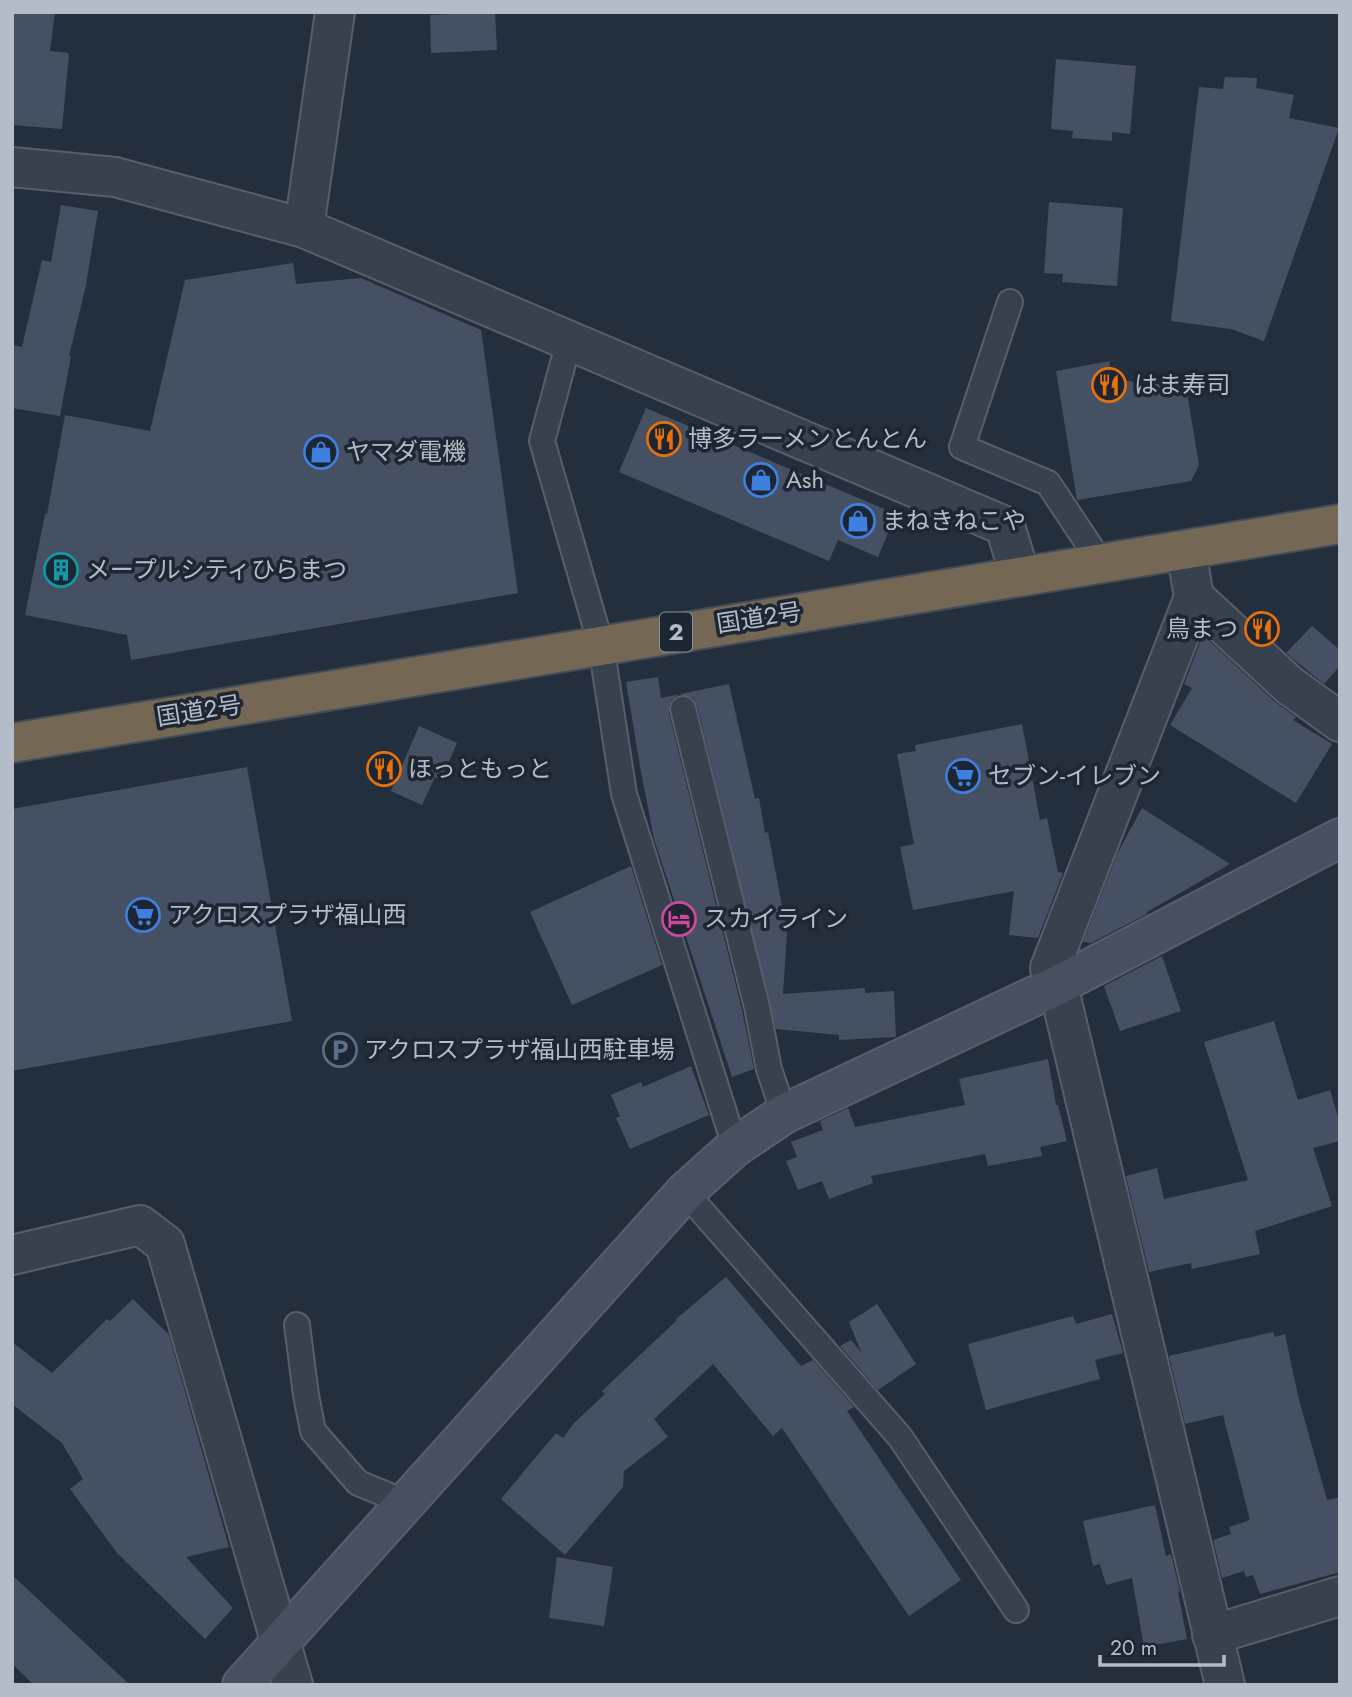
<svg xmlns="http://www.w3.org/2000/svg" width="1352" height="1697" font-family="Jost,'Noto Sans JP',sans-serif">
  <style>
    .building { fill: #455162 }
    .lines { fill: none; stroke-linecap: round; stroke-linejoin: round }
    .lane-casing { stroke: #565f6c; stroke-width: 28 }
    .street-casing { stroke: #565f6c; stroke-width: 42 }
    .secondary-casing { stroke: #565f6c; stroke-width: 42 }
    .highway-casing { stroke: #434c59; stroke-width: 42 }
    .lane { stroke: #38414e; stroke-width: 24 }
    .street { stroke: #38414e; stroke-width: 38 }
    .secondary { stroke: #465061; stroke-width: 38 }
    .highway { stroke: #746855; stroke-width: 38 }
    .labels { text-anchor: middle; stroke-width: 7; stroke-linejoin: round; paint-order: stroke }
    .shield { fill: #1d2633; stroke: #878f9c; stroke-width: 2 }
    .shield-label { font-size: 23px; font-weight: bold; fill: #b4bcc9 }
    .poi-label { font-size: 24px; fill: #b4bcc9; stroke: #1d2633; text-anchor: start }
    .street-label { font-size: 24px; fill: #b4bcc9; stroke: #1d2633 }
  </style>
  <rect width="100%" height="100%" fill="#242f3e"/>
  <g class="building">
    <polygon points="12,12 55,12 50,51 69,53 62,129 12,125"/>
    <polygon points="495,12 497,50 431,53 430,15"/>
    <polygon points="1056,59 1136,66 1130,134 1112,132 1112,141 1072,138 1073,131 1051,129"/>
    <polygon points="1225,77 1257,78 1256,88 1294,95 1289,118 1339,128 1264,341 1231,329 1171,321 1199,87 1223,89"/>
    <polygon points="1049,202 1123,208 1117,286 1062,282 1063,274 1044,273"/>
    <polygon points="61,205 98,211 86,285 69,356 71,356 60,416 12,408 12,345 22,347 42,260 51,262"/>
    <polygon points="293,263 296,284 361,278 481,330 518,593 131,660 127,635 25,615 45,514 47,514 65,415 150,431 185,280"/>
    <polygon points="1110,361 1109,379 1186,387 1199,465 1191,481 1077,500 1056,371"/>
    <polygon points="646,408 896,514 878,557 838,540 829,561 619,472"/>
    <polygon points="1312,626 1340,650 1340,666 1324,684 1286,653"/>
    <polygon points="1204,636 1274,701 1296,717 1293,720 1332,744 1296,803 1170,725 1192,688 1184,684 1202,637"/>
    <polygon points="658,677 661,698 729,684 755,799 759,798 765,833 768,832 787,933 783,994 865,988 865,993 894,991 896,1037 839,1040 839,1035 776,1029 697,705 693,698 680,694 672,699 669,706 669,713 742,1010 754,1069 732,1077 654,839 641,772 626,682"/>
    <polygon points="1022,724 1040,820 1047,818 1058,872 1063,873 1038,938 1009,935 1014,891 913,910 900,847 914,844 897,754 916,751 915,745"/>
    <polygon points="419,726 457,743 441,780 435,777 422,805 391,791"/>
    <polygon points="247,767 292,1021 12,1071 12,809"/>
    <polygon points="1142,808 1230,864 1147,912 1147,914 1091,943 1083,942 1118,852"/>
    <polygon points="631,866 662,965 572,1005 530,912"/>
    <polygon points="1162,956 1181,1011 1120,1031 1104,986"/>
    <polygon points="1274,1021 1298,1100 1330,1090 1340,1123 1340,1141 1313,1148 1332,1206 1255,1231 1260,1254 1192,1269 1191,1263 1149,1272 1126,1176 1157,1168 1164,1199 1248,1180 1204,1042"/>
    <polygon points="1048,1059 1056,1105 1058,1105 1067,1141 1040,1147 1042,1156 988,1166 985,1154 871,1176 873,1183 829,1199 822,1181 798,1190 786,1161 797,1157 791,1142 823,1130 820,1121 848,1108 855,1127 965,1105 959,1079"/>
    <polygon points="691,1066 709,1115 630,1149 616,1118 620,1116 611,1095 641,1082 643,1087"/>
    <polygon points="726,1277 801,1366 813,1360 854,1407 847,1411 961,1580 909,1616 782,1428 773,1436 713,1364 654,1419 668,1437 624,1471 623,1487 565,1555 501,1499 556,1433 563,1438 574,1423 605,1394 602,1391 677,1320 676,1319"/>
    <polygon points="133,1299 169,1335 229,1547 186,1557 233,1608 205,1639 117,1553 70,1489 83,1479 62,1443 12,1404 12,1342 52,1373 107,1319 110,1321"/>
    <polygon points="877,1304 916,1364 878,1390 840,1346 851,1340 861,1352 849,1322"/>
    <polygon points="1112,1314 1123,1353 1095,1360 1100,1379 986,1410 968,1344 1073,1316 1076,1324"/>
    <polygon points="1273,1332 1275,1337 1285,1334 1298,1396 1327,1500 1340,1497 1340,1572 1260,1594 1253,1575 1246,1577 1244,1571 1222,1578 1213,1540 1231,1534 1229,1527 1250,1520 1223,1415 1185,1424 1169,1356"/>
    <polygon points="1155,1505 1166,1556 1171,1554 1180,1591 1178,1592 1187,1639 1144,1647 1132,1578 1106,1585 1100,1564 1093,1566 1083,1521"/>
    <polygon points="557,1557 613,1567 604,1626 549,1618"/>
    <polygon points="12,1575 130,1685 34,1685 12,1664"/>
  </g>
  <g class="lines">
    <g class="lane-casing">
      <g id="lane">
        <polyline points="1010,302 962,447 1048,483 1101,563"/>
        <polyline points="569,341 542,441 601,645 624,794 735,1147"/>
        <polyline points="683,709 757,1007 769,1069 784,1114"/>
        <polyline points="685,1192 900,1437 1016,1610"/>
        <polyline points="297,1325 306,1395 313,1431 358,1483 407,1503"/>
      </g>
    </g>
    <g class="street-casing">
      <g id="street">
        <polyline points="12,167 115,177 304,228 1005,526 1020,575"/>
        <polyline points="304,228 335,12"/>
        <polyline points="1186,550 1194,597 1289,685 1340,722"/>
        <polyline points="1194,597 1050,968 1058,985 1225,1685"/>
        <polyline points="12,1255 140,1225 165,1244 293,1685"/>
        <polyline points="1212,1635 1340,1596"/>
      </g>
    </g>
    <g class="secondary-casing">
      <polyline id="secondary" points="242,1685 685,1192 735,1147 784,1114 1058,985 1340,838"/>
    </g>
    <g class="highway-casing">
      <polyline id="highway" points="12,743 1340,524"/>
    </g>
    <use href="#lane" class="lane"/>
    <use href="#street" class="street"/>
    <use href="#secondary" class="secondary"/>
    <use href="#highway" class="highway"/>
  </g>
  <defs>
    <g id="restaurant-ring" transform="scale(1.75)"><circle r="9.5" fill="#1d2633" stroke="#e8710a" stroke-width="1.5"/><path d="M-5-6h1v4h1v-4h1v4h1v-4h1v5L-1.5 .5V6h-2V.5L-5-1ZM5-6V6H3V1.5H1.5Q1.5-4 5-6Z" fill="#e8710a"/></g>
    <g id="shop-ring" transform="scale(1.75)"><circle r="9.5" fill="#1d2633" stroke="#3f7fe0" stroke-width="1.5"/><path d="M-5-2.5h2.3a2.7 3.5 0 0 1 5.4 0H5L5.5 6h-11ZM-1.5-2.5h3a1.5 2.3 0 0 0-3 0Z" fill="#3f7fe0"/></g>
    <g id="building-ring" transform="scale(1.75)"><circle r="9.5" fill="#1d2633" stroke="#0f9aa8" stroke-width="1.5"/><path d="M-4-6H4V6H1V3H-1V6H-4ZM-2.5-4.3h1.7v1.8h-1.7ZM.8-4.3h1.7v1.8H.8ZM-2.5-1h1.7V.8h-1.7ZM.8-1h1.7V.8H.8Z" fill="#0f9aa8"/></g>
    <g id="supermarket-ring" transform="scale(1.75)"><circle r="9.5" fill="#1d2633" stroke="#3f7fe0" stroke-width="1.5"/><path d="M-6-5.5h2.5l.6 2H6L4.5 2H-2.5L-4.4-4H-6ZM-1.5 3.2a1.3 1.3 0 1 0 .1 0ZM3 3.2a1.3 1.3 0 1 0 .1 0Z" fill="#3f7fe0"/></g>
    <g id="hotel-ring" transform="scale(1.75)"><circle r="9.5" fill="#1d2633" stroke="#d1479c" stroke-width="1.5"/><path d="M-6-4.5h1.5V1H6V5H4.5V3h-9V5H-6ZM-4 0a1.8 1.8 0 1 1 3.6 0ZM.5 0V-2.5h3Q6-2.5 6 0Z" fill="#d1479c"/></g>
    <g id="parking-ring" transform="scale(1.75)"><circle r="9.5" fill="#1d2633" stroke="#5c6f8a" stroke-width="1.5"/><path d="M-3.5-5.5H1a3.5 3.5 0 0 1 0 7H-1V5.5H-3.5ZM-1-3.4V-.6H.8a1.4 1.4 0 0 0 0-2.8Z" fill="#5c6f8a"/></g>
  </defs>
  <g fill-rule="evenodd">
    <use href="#restaurant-ring" x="1109" y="385"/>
    <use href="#restaurant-ring" x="664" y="439"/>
    <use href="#shop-ring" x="321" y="452"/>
    <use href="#shop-ring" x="761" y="480"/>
    <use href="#shop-ring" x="858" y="521"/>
    <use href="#building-ring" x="61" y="570"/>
    <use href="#restaurant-ring" x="1262" y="629"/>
    <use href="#restaurant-ring" x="384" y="769"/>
    <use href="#supermarket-ring" x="963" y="776"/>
    <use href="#supermarket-ring" x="143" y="915"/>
    <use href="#hotel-ring" x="679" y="919"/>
    <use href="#parking-ring" x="340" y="1050"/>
  </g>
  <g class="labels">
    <rect class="shield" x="660" y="612.5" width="32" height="39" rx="5"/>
    <g class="shield-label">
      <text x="676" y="640">2</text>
    </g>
    <g class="poi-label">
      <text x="1134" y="393">はま寿司</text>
      <text x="688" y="447">博多ラーメンとんとん</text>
      <text x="346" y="460">ヤマダ電機</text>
      <text x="786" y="488">Ash</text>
      <text x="882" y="529">まねきねこや</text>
      <text x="86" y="578">メープルシティひらまつ</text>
      <text x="1238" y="637" text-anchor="end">鳥まつ</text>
      <text x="408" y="777">ほっともっと</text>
      <text x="988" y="784">セブン-イレブン</text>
      <text x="168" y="923">アクロスプラザ福山西</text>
      <text x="704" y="927">スカイライン</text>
      <text x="364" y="1058">アクロスプラザ福山西駐車場</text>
    </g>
    <g class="street-label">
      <text transform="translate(759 618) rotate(-9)" y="8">国道2号</text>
      <text transform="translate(199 711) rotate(-9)" y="8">国道2号</text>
    </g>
  </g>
  <rect width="1352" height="1697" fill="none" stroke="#b4bcc9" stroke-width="28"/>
  <path d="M1100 1655v10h124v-10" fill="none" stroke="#b4bcc9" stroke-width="3.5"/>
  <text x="1110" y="1655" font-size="21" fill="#b4bcc9" stroke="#1d2633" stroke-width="5" paint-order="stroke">20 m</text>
</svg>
